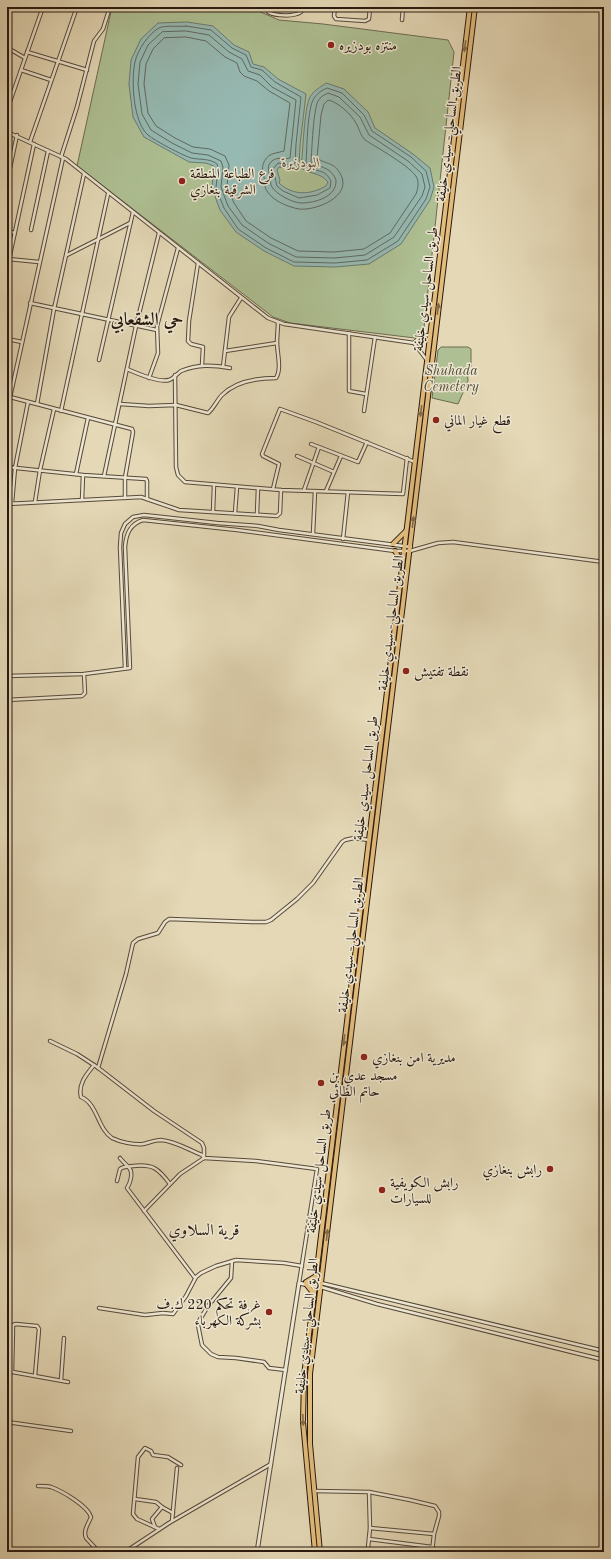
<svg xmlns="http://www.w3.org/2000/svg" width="611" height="1559" font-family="'Old Standard TT',Amiri,serif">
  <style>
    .green { fill: #aec093; stroke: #6b6c52 }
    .water { fill: #96b9b2; stroke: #6a7971 }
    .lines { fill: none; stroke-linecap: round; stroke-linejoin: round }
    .shore { stroke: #5f6961; stroke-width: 1 }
    .minor-casing { stroke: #57493a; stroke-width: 4.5 }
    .tertiary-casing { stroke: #57493a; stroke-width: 5 }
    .trunk-casing { stroke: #281910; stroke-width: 6 }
    .minor { stroke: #ede6d0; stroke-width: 2.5 }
    .tertiary { stroke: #ede6d0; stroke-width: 3 }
    .trunk { stroke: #e2bc7b; stroke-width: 4 }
    .oneway { fill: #856a46 }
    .poi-dot { fill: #8f2418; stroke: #ede6d0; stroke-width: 1.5 }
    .labels { text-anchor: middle; stroke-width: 3; stroke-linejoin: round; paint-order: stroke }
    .poi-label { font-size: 14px; fill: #281910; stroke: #ede6d0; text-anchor: start }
    .street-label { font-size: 14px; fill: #281910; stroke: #ede6d0 }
    .park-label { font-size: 14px; font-style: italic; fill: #504b37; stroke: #ede6d0 }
    .quarter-label { font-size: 16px; fill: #281910; stroke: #ede6d0 }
    .district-label { font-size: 18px; font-weight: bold; fill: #281910; stroke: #ede6d0 }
  </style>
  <rect width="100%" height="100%" fill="#e4d8b6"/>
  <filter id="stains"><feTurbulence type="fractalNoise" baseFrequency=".005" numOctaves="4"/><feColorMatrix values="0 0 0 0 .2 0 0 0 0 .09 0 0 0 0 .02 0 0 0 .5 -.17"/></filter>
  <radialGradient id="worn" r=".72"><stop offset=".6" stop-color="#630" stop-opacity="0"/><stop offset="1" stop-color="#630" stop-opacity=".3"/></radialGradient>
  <g class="green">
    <polygon points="112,7 249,7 279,20 323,24 448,40 454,52 424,328 415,338 290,323 273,317 77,166"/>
    <polygon points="441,347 468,347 471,349 471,367 467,367 468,381 458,404 432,398 438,350"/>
  </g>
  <path class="water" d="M187 22 213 26 234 45 249 52 253 64 264 67 278 79 306 94 300 145 299 166 292 169 279 167 277 170 280 180 279 183C293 196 310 195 326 186L328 182C320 172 311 175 301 168 303 153 304 108 310 97 314 90 321 87 326 83L344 89 368 112 375 128 413 154 430 168 434 187 430 200 401 244 369 264 335 267 294 266 264 251 236 232 220 210 212 188 214 166 206 163 189 162 144 137 133 117 129 84 131 60 141 39 158 23Z"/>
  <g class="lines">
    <g class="shore">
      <path d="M186 26 211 30 232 48 246 55 251 67 262 70 275 82 301 97 296 144 295 163 292 165 278 163 273 169 277 186 283 191 299 198 317 195 330 188 331 181C323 166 314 174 306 165 307 149 307 113 313 100 316 94 322 90 327 88L342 93 364 115 372 131 411 157 426 171 430 187 426 199 398 241 367 260 335 263 294 262 266 248 238 229 224 208 216 188 218 167 217 164C209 158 200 160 191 158 182 155 155 141 148 135 133 122 131 80 135 62 137 51 149 33 159 28 164 25 180 27 186 26Z"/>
      <path d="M186 31 209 35 229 52 242 59 248 71 260 75 272 87 296 100 290 158C285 160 278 156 272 161 266 166 269 171 270 178 271 181 270 184 272 187 276 194 293 203 301 203 315 203 337 197 336 180 332 169 323 167 312 164L311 162C312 149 313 112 318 101 320 97 324 95 328 93L339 97 360 117 369 135 408 161 422 174 425 187 422 196 394 237 365 255 335 258 296 257 268 243 242 225 228 206 221 187 223 167 221 161 208 155 192 153 172 143 151 130 142 114 138 84 140 62 148 45 162 32Z"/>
      <path d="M186 37 206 41 225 57 237 63 240 72 244 76 257 81 269 91 290 103 284 151C281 152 279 152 276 153 264 155 260 167 264 177 265 182 264 187 267 191 273 201 288 207 299 209 315 211 352 197 341 175 334 161 326 165 317 158L321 115 324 104 328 100C338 102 351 114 356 123 359 128 360 135 365 140 376 147 412 167 417 178 419 184 418 188 416 194L390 233 364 249 334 252 298 251 271 238 246 221 234 203 227 186 229 165 225 156 210 149 193 147 175 138 156 126 148 113 144 84 146 64 153 49 164 38Z"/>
    </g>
    <g class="minor-casing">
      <g id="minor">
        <path d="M269 7 268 12C275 16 294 17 301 12L302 7"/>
        <polyline points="335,7 334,16 336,19 365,21 369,19 370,7"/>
        <polyline points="7,14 9,7"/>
        <polyline points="402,20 403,7"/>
        <polyline points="7,49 13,51 25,58"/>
        <polyline points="27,52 87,70"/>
        <polyline points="21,70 51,80"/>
        <polyline points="7,110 43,7"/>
        <polyline points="7,132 66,159 268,318 284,324 414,343 426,359"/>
        <polyline points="30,142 77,7"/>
        <polyline points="61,157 77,107 94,41 103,29 110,7"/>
        <polyline points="7,182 17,135"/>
        <polyline points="31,230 48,151"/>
        <polyline points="7,231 15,233"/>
        <polyline points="67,255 130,223"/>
        <polyline points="8,259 39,262"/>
        <polyline points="7,260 10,255 34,144"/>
        <polyline points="198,263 189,321 188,341 191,344 203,347 202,365"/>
        <polyline points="30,303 157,330"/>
        <polyline points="349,333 349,391 366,394"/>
        <polyline points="7,339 22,342"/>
        <polyline points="414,343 420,336 430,335"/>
        <polyline points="225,351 277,343"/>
        <polyline points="99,360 133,212"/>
        <polyline points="223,367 229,317 241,298"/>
        <path d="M127 369C136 373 159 383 169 380 173 379 177 374 181 371 198 364 213 365 230 368"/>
        <polyline points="175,375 176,467 178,475 185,482 281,490 403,494 407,458"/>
        <polyline points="149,378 158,353 157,326 178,248"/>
        <polyline points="10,397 132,429 133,432 125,478"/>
        <polyline points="37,404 54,309 84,174"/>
        <path d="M120 404 149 406 176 405 208 413C214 408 217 400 222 395 236 381 257 378 276 378 282 369 277 353 277 342 277 336 278 329 278 322"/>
        <polyline points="7,411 63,158"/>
        <polyline points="61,411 108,194"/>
        <polyline points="364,411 375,337"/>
        <polyline points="311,444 358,462 367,442"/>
        <polyline points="297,456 334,472"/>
        <polyline points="7,467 83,475 146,479 147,481 147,499"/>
        <polyline points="76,474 88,418"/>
        <polyline points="104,476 136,326 159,233"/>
        <polyline points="273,489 279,464 263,456 262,454 280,409 316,422 415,462"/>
        <polyline points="304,490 319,447"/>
        <polyline points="326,491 341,456"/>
        <polyline points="125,498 125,478"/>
        <polyline points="82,500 83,475"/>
        <polyline points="35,502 40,470 54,409"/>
        <polyline points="12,503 15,468 28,402"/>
        <polyline points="7,504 141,497 179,510 277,516 280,513 281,490"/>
        <polyline points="213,512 214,485"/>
        <polyline points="235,513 237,487"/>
        <polyline points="257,514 258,488"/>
        <polyline points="313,534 315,491"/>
        <polyline points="343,539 348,492"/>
        <polyline points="125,668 120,547 121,533 125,524 133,517 144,515 217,523 258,526 279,530 411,547"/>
        <path d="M7 676 84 674 130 668 125 547C126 534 130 524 143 520L237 530 395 551H410L438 543 453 542 604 562"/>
        <polyline points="8,676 10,700"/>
        <polyline points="7,700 82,696 85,693 84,674"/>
        <polyline points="50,1041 77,1054 97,1067 154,1111 202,1143 204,1148 204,1158 180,1174 144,1211"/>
        <path d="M94 1065C86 1075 78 1084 81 1097 98 1104 97 1128 112 1138 120 1142 134 1145 143 1144 148 1143 155 1140 161 1140 175 1141 189 1150 202 1155L204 1158 256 1161 317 1169 299 1283"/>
        <polyline points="98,1068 126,974 133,943 138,939 158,933 165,922 169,919 252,922 266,922 271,920 297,899 313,883 342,842 345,840 354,838 369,840"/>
        <path d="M120 1158C123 1162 127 1165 130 1169 133 1174 130 1184 127 1188L195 1278"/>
        <path d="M117 1181 120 1169C124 1166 128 1167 133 1166 153 1164 158 1168 170 1184"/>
        <polyline points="232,1261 231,1278 208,1306 199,1321 198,1325 202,1345 211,1354 218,1357 236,1358 264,1362 269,1368 286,1370"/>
        <polyline points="321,1283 604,1351"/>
        <polyline points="321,1287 377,1304 604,1360"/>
        <polyline points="99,1308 145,1315 163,1313 173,1314 186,1296 196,1277 201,1273 216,1266 236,1260 284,1263 302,1266"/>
        <polyline points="7,1334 13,1335"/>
        <polyline points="7,1371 68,1382"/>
        <polyline points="12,1372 13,1325 16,1324 37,1326 39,1329 35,1376"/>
        <polyline points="61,1380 64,1338"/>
        <polyline points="7,1422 71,1431"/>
        <path d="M38 1486C42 1486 47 1486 51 1487 62 1491 88 1506 91 1517 88 1525 83 1530 86 1538L99 1552"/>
        <polyline points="315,1491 369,1492 410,1500 435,1506 439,1512 439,1516 434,1534 432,1552"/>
        <polyline points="369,1492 370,1528 368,1548 370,1551 381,1552"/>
        <polyline points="135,1499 156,1502 162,1507"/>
        <polyline points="172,1521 177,1468"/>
        <polyline points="155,1527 152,1519 162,1507 173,1513"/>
        <polyline points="370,1528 434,1534"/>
        <polyline points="159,1529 137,1519 133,1514 138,1457 145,1448 151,1451 153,1455 168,1457 181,1465"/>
        <polyline points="369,1539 432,1547"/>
        <polyline points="66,1549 68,1552"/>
        <polyline points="125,1552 169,1523 271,1464"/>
      </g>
    </g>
    <g class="tertiary-casing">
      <g id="tertiary">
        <polyline points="307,1282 321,1283"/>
        <polyline points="257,1552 299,1283 317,1287"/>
      </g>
    </g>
    <g class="trunk-casing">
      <g id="trunk">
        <polyline points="393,544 406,531"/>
        <polyline points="395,551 402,562"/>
        <polyline points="306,1282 316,1276"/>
        <polyline points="306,1284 314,1294"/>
        <polyline points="315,1552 303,1422 304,1376 470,7"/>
        <polyline points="320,1552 310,1444 310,1374 475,7"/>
      </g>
    </g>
    <use href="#minor" class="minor"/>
    <use href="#tertiary" class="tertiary"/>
    <use href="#trunk" class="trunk"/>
  </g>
  <defs><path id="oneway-solid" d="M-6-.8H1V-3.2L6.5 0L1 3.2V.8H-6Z"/></defs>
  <g class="oneway">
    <use href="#oneway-solid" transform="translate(465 46) rotate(97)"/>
    <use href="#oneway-solid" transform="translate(438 309) rotate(-83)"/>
    <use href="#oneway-solid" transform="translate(421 411) rotate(97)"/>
    <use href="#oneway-solid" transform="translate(413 522) rotate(-83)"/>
    <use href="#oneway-solid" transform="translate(344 1040) rotate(97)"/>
    <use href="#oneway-solid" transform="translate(327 1235) rotate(-84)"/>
    <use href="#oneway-solid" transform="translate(303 1420) rotate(88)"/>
  </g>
  <g class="poi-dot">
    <circle cx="331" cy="45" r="4"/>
    <circle cx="182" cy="181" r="4"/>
    <circle cx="436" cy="420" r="4"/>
    <circle cx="406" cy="671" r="4"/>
    <circle cx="364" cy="1057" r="4"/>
    <circle cx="321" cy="1083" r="4"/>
    <circle cx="550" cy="1169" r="4"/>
    <circle cx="382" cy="1190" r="4"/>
    <circle cx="269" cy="1312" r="4"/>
  </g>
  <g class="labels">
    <g class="poi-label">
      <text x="339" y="50">منتزه بودزيره</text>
      <text x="190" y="178">فرع الطباعة المنطقة<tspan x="190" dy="16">الشرقية بنغازي</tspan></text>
      <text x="444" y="425">قطع غيار الماني</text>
      <text x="414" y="676">نقطة تفتيش</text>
      <text x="372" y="1062">مديرية امن بنغازي</text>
      <text x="329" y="1080">مسجد عدي بن<tspan x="329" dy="16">حاتم الطائي</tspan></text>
      <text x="542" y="1174" text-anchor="end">رابش بنغازي</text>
      <text x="390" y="1187">رابش الكويفية<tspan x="390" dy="16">للسيارات</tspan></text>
      <text x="261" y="1309" text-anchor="end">غرفة تحكم 220 ك.ف<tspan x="261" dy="16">بشركة الكهرباء</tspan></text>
    </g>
    <g class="street-label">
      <text transform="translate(448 134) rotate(-83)" y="5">الطريق الساحلي- سيدي خليفة</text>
      <text transform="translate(425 289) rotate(-83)" y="5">طريق الساحل سيدي خليفة</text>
      <text transform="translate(390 623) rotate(-83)" y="5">الطريق الساحلي- سيدي خليفة</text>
      <text transform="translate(365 778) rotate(-83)" y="5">طريق الساحل سيدي خليفة</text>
      <text transform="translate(350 945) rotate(-83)" y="5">الطريق الساحلي- سيدي خليفة</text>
      <text transform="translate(318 1171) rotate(-83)" y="5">طريق الساحل سيدي خليفة</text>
      <text transform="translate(306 1326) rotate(-84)" y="5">الطريق الساحلي- سيدي خليفة</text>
    </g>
    <g class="park-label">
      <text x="301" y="167">البودزيرة</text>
      <text x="451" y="375">Shuhada<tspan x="451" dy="16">Cemetery</tspan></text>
    </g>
    <g class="quarter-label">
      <text x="204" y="1235">قرية السلاوي</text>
    </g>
    <g class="district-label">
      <text x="147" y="325">حي الشقعابي</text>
    </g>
  </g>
  <rect width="611" height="1559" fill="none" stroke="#e4d8b6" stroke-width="24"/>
  <rect x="8" y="8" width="595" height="1543" fill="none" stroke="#281910" stroke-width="2"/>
  <rect x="12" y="12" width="587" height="1535" fill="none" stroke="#281910"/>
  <rect width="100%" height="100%" filter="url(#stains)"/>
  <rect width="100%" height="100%" fill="url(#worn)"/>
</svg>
